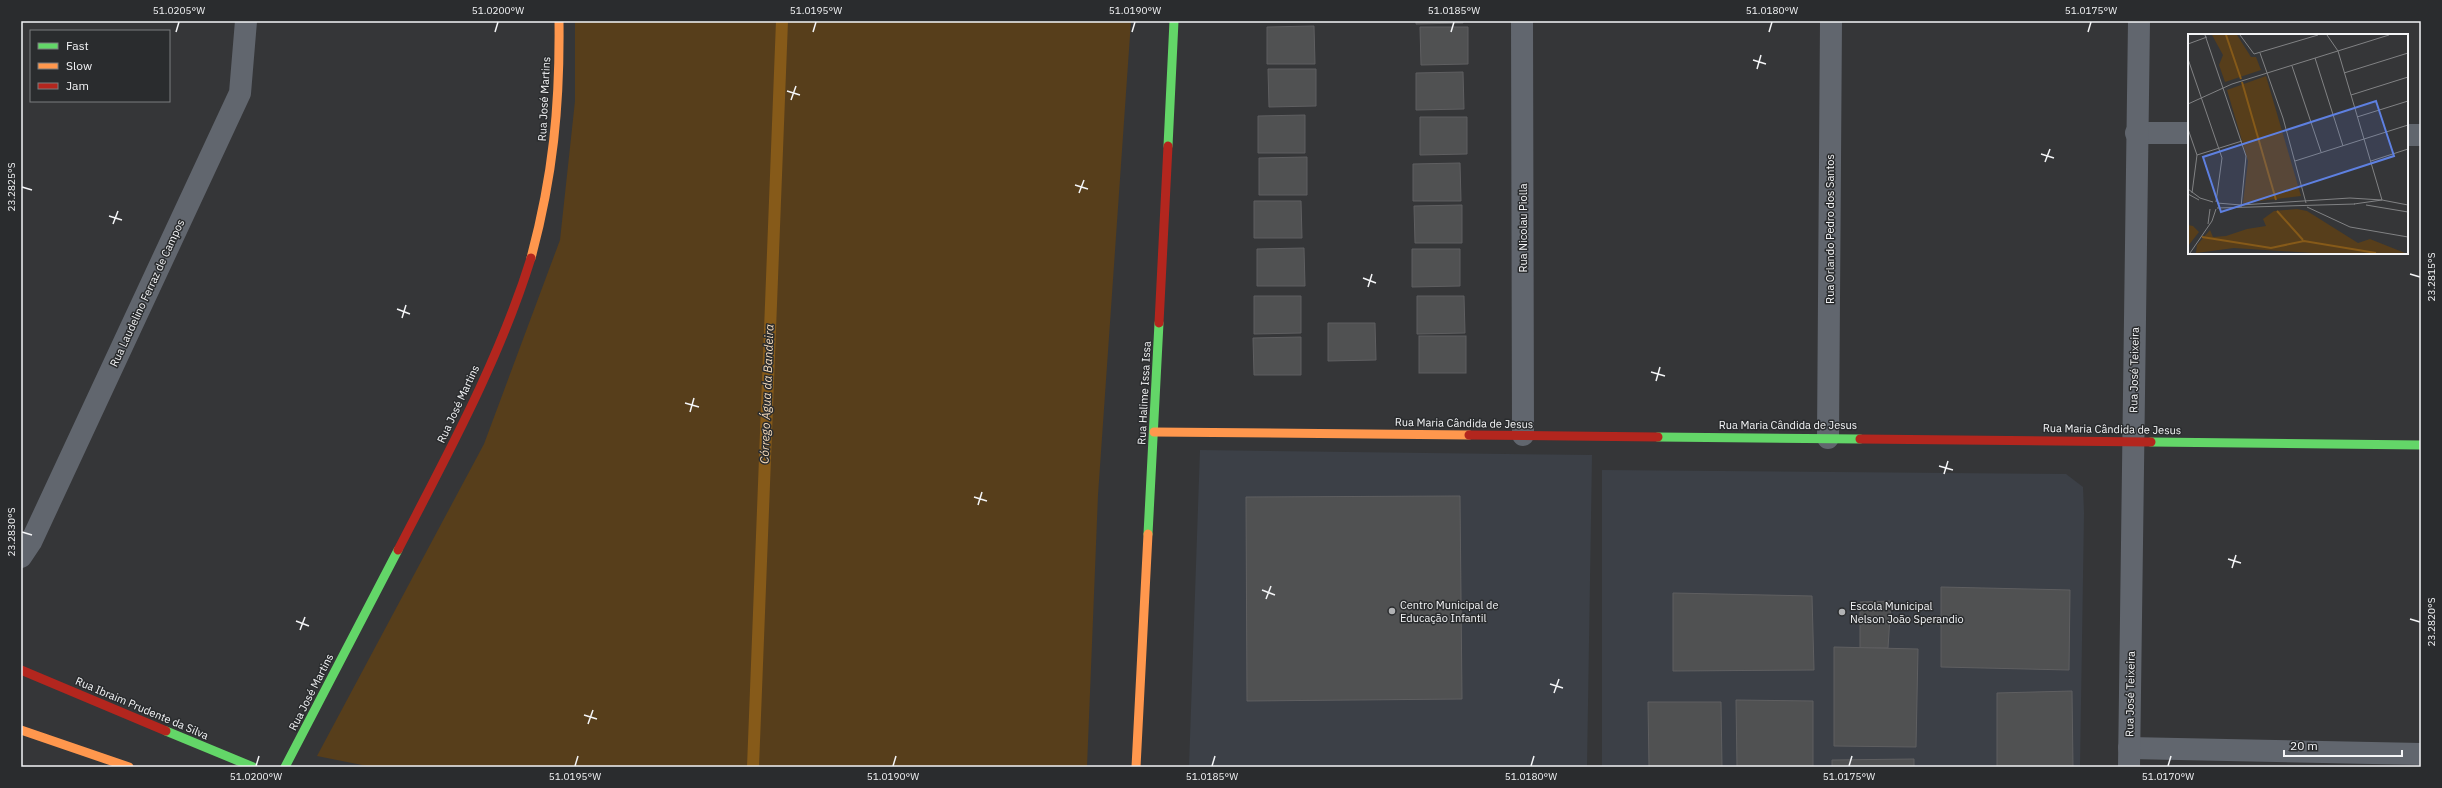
<svg xmlns="http://www.w3.org/2000/svg" width="2442" height="788" font-family="'IBM Plex Sans',sans-serif">
  <style>
    .built { fill: #3c4047 }
    .green { fill: #573e1b }
    .lines { fill: none; stroke-linecap: round; stroke-linejoin: round }
    .stream { stroke: #865a19; stroke-width: 12 }
    .building { fill: #505152; stroke: #5f5f61 }
    .street { stroke: #61666e; stroke-width: 22 }
    .fast { stroke: #63d668; stroke-width: 9 }
    .slow { stroke: #ff974d; stroke-width: 9 }
    .jam { stroke: #b3261e; stroke-width: 9 }
    .ticks { fill: none; stroke: #f4f5f7; stroke-width: 1.5 }
    .poi-dot { fill: #b1b2b4; stroke: #2a2c2e; stroke-width: 1.5 }
    .labels { text-anchor: middle; stroke-width: 3; stroke-linejoin: round; paint-order: stroke }
    .street-label { font-size: 11px; fill: #f4f5f7; stroke: #2a2c2e }
    .poi-label { font-size: 11px; fill: #f4f5f7; stroke: #2a2c2e; text-anchor: start }
    .water-label { font-size: 12px; font-style: italic; fill: #fadebd; stroke: #2a2c2e }
    .inset-river { fill: none; stroke: #865a19; stroke-width: 2 }
    .inset-road { fill: none; stroke: #818284; stroke-width: 1 }
    .view { fill: #5e80e1; fill-opacity: 0.15; stroke: #5e80e1; stroke-width: 2 }
    .inset-edge { fill: none; stroke: #f4f5f7; stroke-width: 2 }
    .neatline { fill: none; stroke: #f4f5f7; stroke-width: 1.5 }
    .ticks-label { font-size: 10px; text-anchor: middle; fill: #f4f5f7 }
  </style>
  <rect width="100%" height="100%" fill="#353638"/>
  <g class="built">
    <polygon points="1200,450 1592,455 1587,767 1189,767"/>
    <polygon points="1602,470 2066,474 2083,487 2084,513 2080,767 1602,767"/>
  </g>
  <polygon class="green" points="575,21 1131,21 1098,495 1087,767 372,767 317,756 484,444 560,240 575,101"/>
  <g class="lines">
    <polyline class="stream" points="753,767 782,21"/>
  </g>
  <g class="building">
    <polygon points="1416,21 1463,21 1463,23 1416,24"/>
    <polygon points="1314,26 1315,64 1267,64 1267,27"/>
    <polygon points="1420,27 1468,27 1468,64 1421,65"/>
    <polygon points="1268,69 1316,69 1316,106 1269,107"/>
    <polygon points="1463,72 1464,109 1416,110 1416,73"/>
    <polygon points="1305,115 1305,153 1258,153 1258,116"/>
    <polygon points="1420,117 1467,117 1467,154 1420,155"/>
    <polygon points="1307,157 1307,195 1259,195 1259,158"/>
    <polygon points="1460,163 1461,201 1413,201 1413,164"/>
    <polygon points="1254,201 1301,201 1302,238 1254,238"/>
    <polygon points="1462,205 1462,243 1415,243 1414,206"/>
    <polygon points="1304,248 1305,286 1257,286 1257,249"/>
    <polygon points="1412,249 1460,249 1460,286 1412,287"/>
    <polygon points="1254,296 1301,296 1301,333 1254,334"/>
    <polygon points="1417,296 1464,296 1465,333 1417,334"/>
    <polygon points="1328,323 1375,323 1376,360 1328,361"/>
    <rect x="1419" y="336" width="47" height="37"/>
    <polygon points="1301,337 1301,375 1254,375 1253,338"/>
    <polygon points="1460,496 1462,699 1247,701 1246,497"/>
    <polygon points="1941,587 2070,590 2069,670 1941,667"/>
    <polygon points="1673,593 1812,596 1814,670 1673,671"/>
    <polygon points="1891,601 1888,648 1860,648 1860,602"/>
    <polygon points="1834,647 1918,649 1916,747 1834,746"/>
    <polygon points="2072,691 2073,767 1997,767 1997,693"/>
    <polygon points="1736,700 1813,701 1813,767 1737,767"/>
    <polygon points="1648,702 1721,702 1722,767 1649,767"/>
    <polygon points="1914,759 1914,767 1832,767 1832,760"/>
  </g>
  <g class="lines">
    <g class="street">
      <polyline points="1522,21 1523,435"/>
      <polyline points="2136,133 2189,133"/>
      <polyline points="2407,135 2421,135"/>
      <polyline points="1828,438 1831,21"/>
      <polyline points="21,557 31,542 240,93 246,21"/>
      <polyline points="2129,748 2421,754"/>
      <polyline points="2129,767 2139,21"/>
    </g>
    <g class="fast">
      <polyline points="1168,146 1174,21"/>
      <polyline points="1658,437 1860,439"/>
      <polyline points="2151,442 2421,445"/>
      <polyline points="1148,534 1159,323"/>
      <polyline points="166,731 253,767"/>
      <polyline points="285,767 398,550"/>
    </g>
    <g class="slow">
      <path d="M531 258C553 176 560 106 559 21"/>
      <polyline points="1154,432 1469,435"/>
      <polyline points="21,730 129,767"/>
      <polyline points="1136,767 1148,534"/>
    </g>
    <g class="jam">
      <polyline points="1159,323 1168,146"/>
      <polyline points="1469,435 1658,437"/>
      <polyline points="1860,439 2151,442"/>
      <path d="M398 550C447 455 499 361 531 258"/>
      <polyline points="21,670 166,731"/>
    </g>
  </g>
  <path class="ticks" d="M176 32 179 22M495 32 498 22M813 32 816 22M1132 32 1135 22M1451 32 1454 22M1769 32 1772 22M2088 32 2091 22M1753 60 1766 64M1757 69 1761 55M787 91 800 95M791 100 796 86M2041 154 2054 158M2045 162 2050 149M1075 185 1088 189M22 187 32 190M1079 193 1084 180M109 216 122 220M113 224 118 211M2410 274 2420 277M1363 278 1376 283M1368 287 1372 274M397 309 410 314M402 318 406 305M1651 372 1665 376M1656 381 1660 367M685 403 699 407M690 412 694 398M1939 466 1953 470M1944 474 1948 461M974 497 987 501M978 505 982 492M22 532 32 535M2228 559 2241 563M2232 568 2236 555M1262 590 1275 595M1266 599 1271 586M2410 619 2420 622M296 621 309 626M300 630 305 617M1550 684 1563 688M1554 693 1559 679M584 715 597 719M588 724 593 710M256 766 259 756M575 766 578 756M893 766 896 756M1212 766 1215 756M1531 766 1534 756M1849 766 1852 756M2168 766 2171 756"/>
  <g class="poi-dot">
    <circle cx="1392" cy="611" r="4"/>
    <circle cx="1842" cy="612" r="4"/>
  </g>
  <g class="labels">
    <g class="street-label">
      <text transform="translate(544 99) rotate(-87)" y="4">Rua José Martins</text>
      <text transform="translate(1523 228) rotate(-90)" y="4">Rua Nicolau Piolla</text>
      <text transform="translate(1830 229) rotate(-90)" y="4">Rua Orlando Pedro dos Santos</text>
      <text transform="translate(147 293) rotate(-65)" y="4">Rua Laudelino Ferraz de Campos</text>
      <text transform="translate(2134 370) rotate(-89)" y="4">Rua José Teixeira</text>
      <text transform="translate(1144 393) rotate(-87)" y="4">Rua Halime Issa Issa</text>
      <text transform="translate(458 404) rotate(-65)" y="4">Rua José Martins</text>
      <text transform="translate(1464 423) rotate(1)" y="4">Rua Maria Cândida de Jesus</text>
      <text x="1788" y="429">Rua Maria Cândida de Jesus</text>
      <text transform="translate(2112 429) rotate(1)" y="4">Rua Maria Cândida de Jesus</text>
      <text transform="translate(311 692) rotate(-63)" y="4">Rua José Martins</text>
      <text transform="translate(2130 694) rotate(-89)" y="4">Rua José Teixeira</text>
      <text transform="translate(142 708) rotate(23)" y="4">Rua Ibraim Prudente da Silva</text>
    </g>
    <g class="poi-label">
      <text x="1400" y="609">Centro Municipal de<tspan x="1400" dy="13">Educação Infantil</tspan></text>
      <text x="1850" y="610">Escola Municipal<tspan x="1850" dy="13">Nelson João Sperandio</tspan></text>
    </g>
    <g class="water-label">
      <text transform="translate(767 394) rotate(-88)" y="4">Córrego Água da Bandeira</text>
    </g>
  </g>
  <g transform="translate(2188 34)">
    <rect width="220" height="220" fill="#353638"/>
    <path d="M24 1H49L63 23H68L73 36 37 48 31 31 35 21ZM78 42 113 162 55 169 60 127 39 56ZM109 175 119 177 170 209 182 205 217 219H125L46 214 8 219 9 211 22 196 25 203 38 202 59 195 78 192 75 185 86 177ZM0 191 5 192 11 198 0 212Z" fill="#573e1b"/>
    <path class="inset-river" d="M38 1 53 45M54 48 88 166M89 177 115 206M14 203 83 214 116 207 188 219"/>
    <path class="inset-road" d="M17 1 58 122 53 173M52 1 66 20 130 1M139 1 150 17 194 166 166 170M0 10 19 3M72 19 95 84 118 169M127 24 155 112M0 25 34 124 28 168M104 32 133 118M156 39 220 19M163 61 220 43M0 70 44 50 201 1M169 83 220 67M0 95 9 121 4 159M9 121 54 107M107 127 220 91M183 127 220 115M0 155 12 164 25 168M0 160 11 166M29 169 53 171 162 164 194 166 220 171M178 171 220 178M119 173 162 193 220 203M29 174 167 170M20 190 22 175M2 219 24 187 28 175"/>
    <path class="view" d="M188 67 206 122 33 178 15 123Z"/>
    <rect width="220" height="220" class="inset-edge"/>
  </g>
  <rect width="2442" height="788" fill="none" stroke="#2a2c2e" stroke-width="44"/>
  <rect x="30" y="30" width="140" height="72" fill="#2a2c2e" stroke="#7b7c7e"/>
  <rect x="38" y="43" width="20" height="6" fill="#63d668" stroke="#7b7c7e"/>
  <text x="66" y="50" font-size="12" fill="#f4f5f7">Fast</text>
  <rect x="38" y="63" width="20" height="6" fill="#ff974d" stroke="#7b7c7e"/>
  <text x="66" y="70" font-size="12" fill="#f4f5f7">Slow</text>
  <rect x="38" y="83" width="20" height="6" fill="#b3261e" stroke="#7b7c7e"/>
  <text x="66" y="90" font-size="12" fill="#f4f5f7">Jam</text>
  <path d="M2284 750v6h118v-6" fill="none" stroke="#f4f5f7" stroke-width="2"/>
  <text x="2290" y="750" font-size="12" fill="#f4f5f7" stroke="#2a2c2e" stroke-width="3" paint-order="stroke">20 m</text>
  <rect x="22" y="22" width="2398" height="744" class="neatline"/>
  <g class="ticks-label">
    <text x="179" y="14">51.0205°W</text>
    <text x="498" y="14">51.0200°W</text>
    <text x="816" y="14">51.0195°W</text>
    <text x="1135" y="14">51.0190°W</text>
    <text x="1454" y="14">51.0185°W</text>
    <text x="1772" y="14">51.0180°W</text>
    <text x="2091" y="14">51.0175°W</text>
    <text transform="translate(11 187) rotate(-90)" y="4">23.2825°S</text>
    <text transform="translate(2431 277) rotate(-90)" y="4">23.2815°S</text>
    <text transform="translate(11 532) rotate(-90)" y="4">23.2830°S</text>
    <text transform="translate(2431 622) rotate(-90)" y="4">23.2820°S</text>
    <text x="256" y="780">51.0200°W</text>
    <text x="575" y="780">51.0195°W</text>
    <text x="893" y="780">51.0190°W</text>
    <text x="1212" y="780">51.0185°W</text>
    <text x="1531" y="780">51.0180°W</text>
    <text x="1849" y="780">51.0175°W</text>
    <text x="2168" y="780">51.0170°W</text>
  </g>
</svg>
